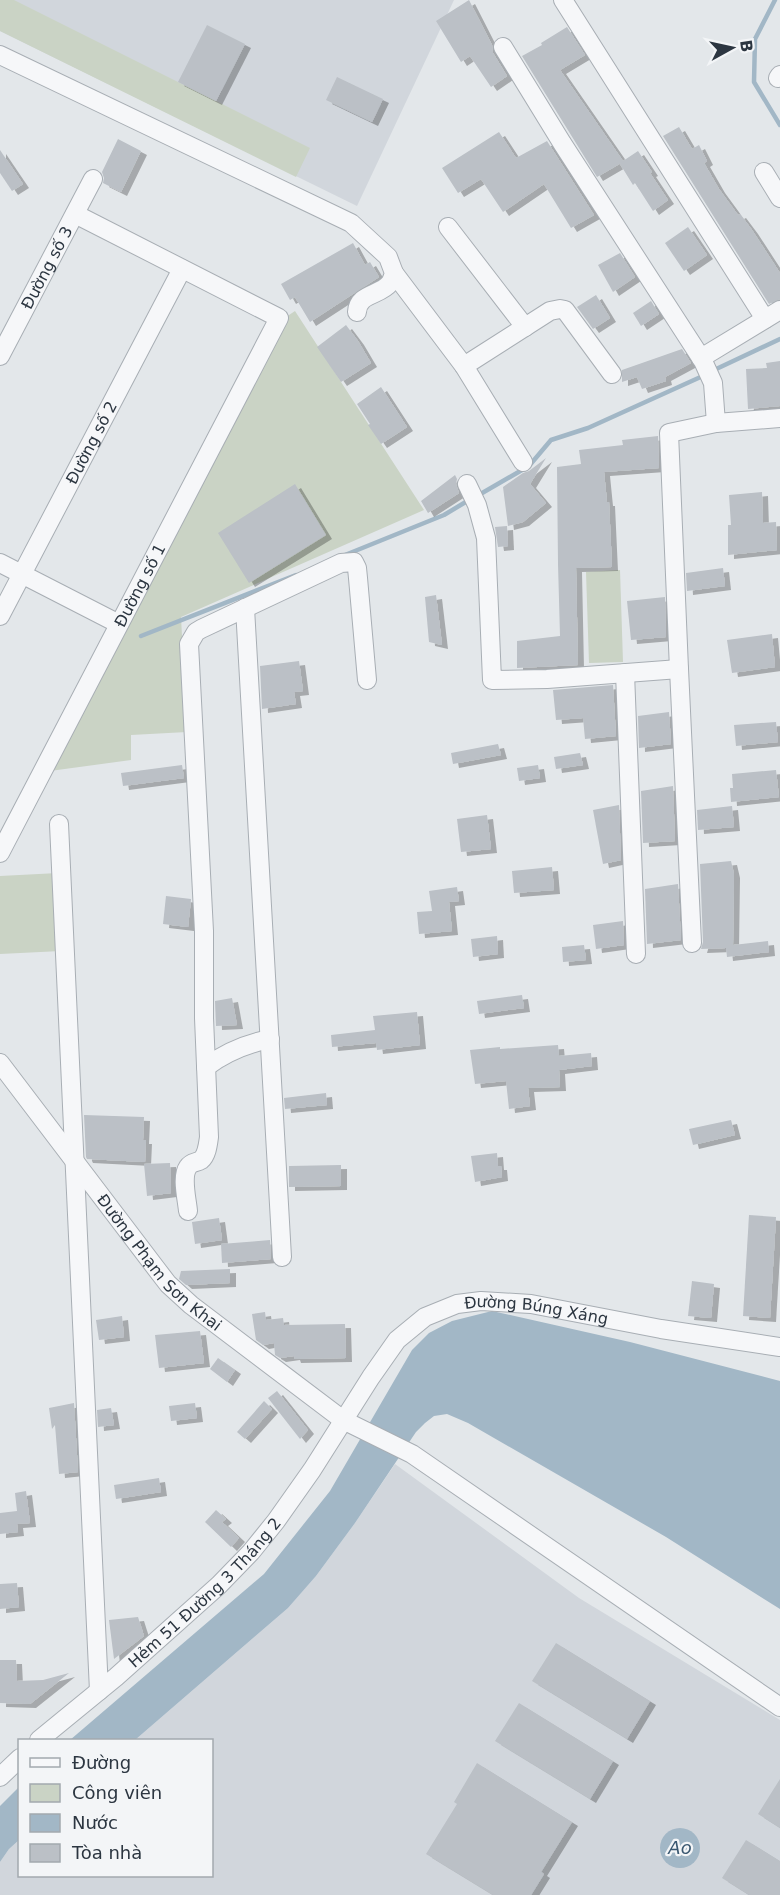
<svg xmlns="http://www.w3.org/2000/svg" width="780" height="1895" font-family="'DejaVu Sans',sans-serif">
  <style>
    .built { fill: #d1d6dc }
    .green { fill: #cad3c5 }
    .water { fill: #a2b7c6 }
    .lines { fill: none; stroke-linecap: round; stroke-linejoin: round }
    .stream { stroke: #a2b7c6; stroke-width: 4.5 }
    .building { fill: #bbc0c6; filter: url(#shadow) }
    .minor-casing { stroke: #a8aeb4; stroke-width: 20 }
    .minor { stroke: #f6f7f9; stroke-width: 18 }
    .labels { text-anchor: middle; stroke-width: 4.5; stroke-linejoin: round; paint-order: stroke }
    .street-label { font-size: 16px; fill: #2c3641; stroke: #f3f5f7 }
    .water-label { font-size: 18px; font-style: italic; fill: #3a5871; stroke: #f3f5f7 }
  </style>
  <defs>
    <filter id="shadow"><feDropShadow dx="6" dy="4" stdDeviation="0" flood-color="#0004"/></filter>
  </defs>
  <rect width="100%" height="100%" fill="#e3e7ea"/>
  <g class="built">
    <polygon points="0,0 454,0 357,206 0,31"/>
    <polygon points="395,1464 579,1598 780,1720 780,1895 0,1895 0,1862 9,1849 19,1840 20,1876 212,1876 212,1740 135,1740 288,1608 316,1576 355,1523"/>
  </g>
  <g class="green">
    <polygon points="0,0 14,0 310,148 296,177 0,31"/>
    <polygon points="295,311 424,510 181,617 187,732 131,735 131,760 50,771 286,317"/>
    <polygon points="620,570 623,662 589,663 586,572"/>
    <polygon points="58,873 61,951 0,954 0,876"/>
  </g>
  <g class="water">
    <polygon points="492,1311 630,1342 780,1381 780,1609 666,1537 468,1423 447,1414 434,1416 425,1423 416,1432 355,1523 316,1576 288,1608 135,1740 70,1740 264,1574 330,1491 412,1350 429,1333 452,1321"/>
    <polygon points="19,1787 19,1840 9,1849 0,1862 0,1806"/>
    <circle cx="680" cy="1848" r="20"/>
  </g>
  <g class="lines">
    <g class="stream">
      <polyline points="775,0 755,39 754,82 780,125"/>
      <polyline points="712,371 780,339"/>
      <polyline points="477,496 529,466 551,440 588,428 705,375"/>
      <polyline points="345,555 444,515 469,500"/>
      <polyline points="141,636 296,575"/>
    </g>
  </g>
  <g class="building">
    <polygon points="469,0 492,45 493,53 507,76 491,87 470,56 461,62 436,21"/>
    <polygon points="207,25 245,44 216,101 178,82"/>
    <polygon points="567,27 585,55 560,70 623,161 638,151 652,172 650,173 668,200 653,211 635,183 633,185 620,164 621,163 597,177 522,56 542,45 541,43"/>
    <polygon points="337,77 383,99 372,122 326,100"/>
    <polygon points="679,127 692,149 699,145 707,161 704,163 719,189 738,215 740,214 752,230 780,273 780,299 769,304 663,136"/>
    <polygon points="499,132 516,158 547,141 594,215 571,228 544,184 503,212 481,179 458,193 442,168"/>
    <polygon points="118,139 141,151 121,192 103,183 104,178 102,172"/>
    <polygon points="0,150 23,184 12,191 0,173"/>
    <polygon points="688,227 707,255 684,271 665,243"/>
    <polygon points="353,243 365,265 370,262 379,277 310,322 295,297 290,300 281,284"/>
    <polygon points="620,253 635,277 613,292 598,265"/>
    <polygon points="596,295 610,318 593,329 577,307"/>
    <polygon points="651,301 659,314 641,326 633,313"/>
    <polygon points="346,325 358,341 371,363 341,382 317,347"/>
    <polygon points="682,349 691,363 665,377 666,381 642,389 637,377 622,382 622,370"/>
    <polygon points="780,361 780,406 748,409 746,369 767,368 766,363"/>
    <polygon points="381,387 407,427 381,444 368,425 370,424 357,404"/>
    <polygon points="658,436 659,468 604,472 607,502 609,502 612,567 576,568 578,665 517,668 517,641 560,636 558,564 557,467 581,464 579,450 623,445 622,440"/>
    <polygon points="546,458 530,484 546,503 523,522 508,526 503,487 523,473 529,471"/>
    <polygon points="455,475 457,479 456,484 459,493 428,513 421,501"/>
    <polygon points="295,484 326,535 249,583 218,533"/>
    <polygon points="762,492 763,523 776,522 777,550 728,555 728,525 731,525 729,495"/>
    <polygon points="507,526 508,546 498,547 495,527"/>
    <polygon points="723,568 725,586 687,591 686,573"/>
    <polygon points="436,595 442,645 429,642 425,597"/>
    <polygon points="665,597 666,637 631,640 627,601"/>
    <polygon points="772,634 775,667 732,673 727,640"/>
    <polygon points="299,661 303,691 294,692 296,704 262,709 260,666"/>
    <polygon points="613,685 616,736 585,739 583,718 556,720 553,690"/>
    <polygon points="669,712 671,744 639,748 638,716"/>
    <polygon points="776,722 778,742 736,746 734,725"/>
    <polygon points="498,744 501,755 453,764 451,753"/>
    <polygon points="580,753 583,765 556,769 554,757"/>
    <polygon points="182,765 184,778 123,786 121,773"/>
    <polygon points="538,765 540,778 519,781 517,768"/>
    <polygon points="776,770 779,797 731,802 730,788 733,788 732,774"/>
    <polygon points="673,786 675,841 643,843 641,791"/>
    <polygon points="619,805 621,860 603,864 593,810"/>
    <polygon points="732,806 734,827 698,830 697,810"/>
    <polygon points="487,815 491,849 461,852 457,819"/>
    <polygon points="731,861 734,874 733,945 768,941 769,952 727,957 726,948 701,949 703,942 700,864"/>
    <polygon points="552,867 554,890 514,893 512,871"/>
    <polygon points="678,884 681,940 647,944 645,889"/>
    <polygon points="457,887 459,901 449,902 452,931 419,934 417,912 432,911 429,891"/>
    <polygon points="166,896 191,899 188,927 163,924"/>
    <polygon points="623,921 624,945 596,949 593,925"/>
    <polygon points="497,936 498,954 473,957 471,939"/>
    <polygon points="584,945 586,960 563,962 562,947"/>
    <polygon points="522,995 524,1008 479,1014 477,1001"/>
    <polygon points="232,998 237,1025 216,1026 215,1001"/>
    <polygon points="417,1012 420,1045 377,1050 376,1043 332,1047 331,1035 375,1030 373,1016"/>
    <polygon points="558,1045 559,1056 591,1053 592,1066 559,1070 560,1087 528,1088 530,1106 509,1109 506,1081 475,1084 470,1050 500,1047 500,1049"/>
    <polygon points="326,1093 327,1105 285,1109 284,1098"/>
    <polygon points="84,1115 144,1117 143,1140 146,1140 145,1162 87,1159 86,1157"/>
    <polygon points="731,1120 735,1135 693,1145 689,1129"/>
    <polygon points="497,1153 498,1166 501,1166 502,1177 475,1182 471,1156"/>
    <polygon points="170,1163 171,1193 147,1196 144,1164"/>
    <polygon points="341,1165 341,1186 289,1187 289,1166"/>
    <polygon points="749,1215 776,1217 770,1318 743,1316"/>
    <polygon points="219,1218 222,1240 195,1244 192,1222"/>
    <polygon points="270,1240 271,1259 222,1263 221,1244"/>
    <polygon points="230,1269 230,1283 186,1285 179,1279 181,1271"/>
    <polygon points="692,1281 714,1284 711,1318 688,1316"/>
    <polygon points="265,1312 266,1320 283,1318 284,1325 345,1324 346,1358 295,1359 294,1356 280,1358 275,1355 274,1343 263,1345 256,1340 252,1314"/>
    <polygon points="122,1316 124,1337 99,1340 96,1320"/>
    <polygon points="200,1331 204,1363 159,1368 155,1335"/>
    <polygon points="218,1358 235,1370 227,1382 210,1369"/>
    <polygon points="277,1391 308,1430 300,1439 268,1398"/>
    <polygon points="264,1401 272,1409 245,1439 237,1432"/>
    <polygon points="74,1403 78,1472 59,1474 55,1425 52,1429 49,1408"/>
    <polygon points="195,1403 197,1418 171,1421 169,1406"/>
    <polygon points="111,1408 114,1425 98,1427 97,1410"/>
    <polygon points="159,1478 161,1492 116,1499 114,1485"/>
    <polygon points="26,1491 30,1523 17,1524 18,1532 0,1534 0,1513 17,1511 15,1493"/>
    <polygon points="216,1510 226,1519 222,1522 239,1538 231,1547 205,1522"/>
    <polygon points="17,1583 19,1607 0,1609 0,1584"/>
    <polygon points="138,1617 144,1636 114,1659 109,1620"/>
    <polygon points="556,1643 650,1701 627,1739 532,1681"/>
    <polygon points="0,1660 16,1660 17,1681 43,1680 69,1673 30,1704 0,1703"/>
    <polygon points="519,1703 613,1761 590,1799 495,1741"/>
    <polygon points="477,1763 572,1822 541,1872 544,1874 531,1895 493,1895 426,1854 457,1804 454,1802"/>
    <polygon points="780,1779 780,1828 758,1814"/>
    <polygon points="746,1840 780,1861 780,1895 749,1895 722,1878"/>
  </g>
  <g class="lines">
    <g class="minor-casing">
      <g id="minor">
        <polyline points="563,0 765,319"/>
        <polyline points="503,47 562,143 703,361 713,383 716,423"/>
        <path d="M0 55 351 223 388 257 394 273C393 276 392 280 390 283 380 296 358 293 357 312"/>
        <polyline points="778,78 780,75"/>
        <polyline points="764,172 780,198"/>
        <polyline points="448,227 525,327"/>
        <polyline points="394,273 464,366 523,462"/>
        <path id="s1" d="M0 356 93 179"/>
        <polyline points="701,358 780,310"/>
        <polyline points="464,366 550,311 560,309 565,310 612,374"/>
        <polyline points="467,484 477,505 486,538 492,680 547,679 679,669"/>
        <polyline points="0,563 119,624"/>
        <polyline points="245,608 282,1257"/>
        <path id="s2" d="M0 616 182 269"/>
        <polyline points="625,673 636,954"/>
        <polyline points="59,824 99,1691"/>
        <path id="s3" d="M0 853 279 318 75 214"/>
        <polyline points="692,943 679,669 669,433 716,423 780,418"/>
        <path id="s4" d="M0 1063 158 1271 168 1284 191 1305 343 1420 412 1454 780 1707"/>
        <path d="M206 1067C226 1052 245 1044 270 1039"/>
        <path d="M188 1211C187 1199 181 1177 188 1167 191 1162 196 1163 201 1160 207 1155 208 1144 209 1137L204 1018V931L189 644 196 632 201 629 341 563 354 562 357 568 358 578 367 680"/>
        <path id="s5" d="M39 1740 116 1677 219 1585 251 1552 276 1521 312 1470 371 1377 397 1340 425 1317 457 1304 481 1301 531 1304 661 1329 780 1347"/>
        <polyline points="0,1777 20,1758"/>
      </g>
    </g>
    <use href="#minor" class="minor"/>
  </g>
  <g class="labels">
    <g class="street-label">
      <text dy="6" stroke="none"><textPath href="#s1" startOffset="100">Đường số 3</textPath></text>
      <text dy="6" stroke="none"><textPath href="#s2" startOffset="196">Đường số 2</textPath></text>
      <text dy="6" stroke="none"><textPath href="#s3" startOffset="302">Đường số 1</textPath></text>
      <text dy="6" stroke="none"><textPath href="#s4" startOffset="256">Đường Phạm Sơn Khai</textPath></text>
      <text dy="6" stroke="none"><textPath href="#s5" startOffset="692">Đường Búng Xáng</textPath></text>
      <text dy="6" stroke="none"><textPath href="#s5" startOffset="222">Hẻm 51 Đường 3 Tháng 2</textPath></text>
    </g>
    <g class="water-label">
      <text x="680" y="1854">Ao</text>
    </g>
  </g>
  <rect x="18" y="1739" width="195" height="138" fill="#f3f5f7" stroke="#a3a9ae" stroke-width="1.5"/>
  <rect x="30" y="1758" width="30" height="9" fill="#f6f7f9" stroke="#a3a9ae" stroke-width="1.5"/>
  <text x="72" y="1769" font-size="18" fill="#2c3641">Đường</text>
  <rect x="30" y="1784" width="30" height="18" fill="#cad3c5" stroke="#a3a9ae" stroke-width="1.5"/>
  <text x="72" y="1799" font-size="18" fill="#2c3641">Công viên</text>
  <rect x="30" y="1814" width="30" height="18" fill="#a2b7c6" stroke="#a3a9ae" stroke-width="1.5"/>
  <text x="72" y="1829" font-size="18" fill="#2c3641">Nước</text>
  <rect x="30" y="1844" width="30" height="18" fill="#bbc0c6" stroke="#a3a9ae" stroke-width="1.5"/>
  <text x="72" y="1859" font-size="18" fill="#2c3641">Tòa nhà</text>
  <g transform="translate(732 48) rotate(82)" stroke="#f3f5f7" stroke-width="4.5" paint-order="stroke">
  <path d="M0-4.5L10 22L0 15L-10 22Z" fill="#2c3641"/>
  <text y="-9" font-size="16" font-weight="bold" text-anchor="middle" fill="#2c3641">B</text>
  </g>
</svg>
